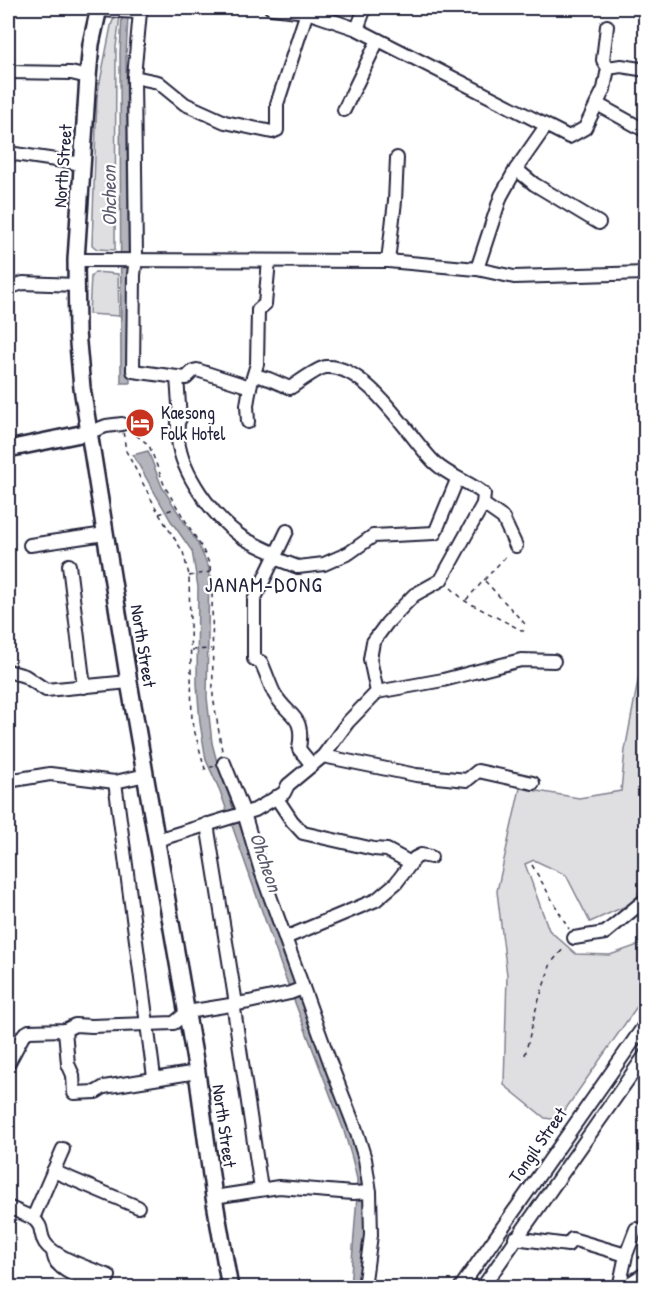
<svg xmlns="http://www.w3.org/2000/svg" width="653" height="1295" font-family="'Patrick Hand',sans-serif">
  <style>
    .green { fill: #dfdfe2; stroke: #80808e; stroke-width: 1.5 }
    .water { fill: #b4b4bc; stroke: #7a7a88; stroke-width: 1.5 }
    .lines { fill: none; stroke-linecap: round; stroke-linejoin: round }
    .minor-casing { stroke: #22223b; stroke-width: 16 }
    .major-casing { stroke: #22223b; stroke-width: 20 }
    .path { stroke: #22223b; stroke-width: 1.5; stroke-dasharray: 4.5 4.5; stroke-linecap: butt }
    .minor { stroke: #fff; stroke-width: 12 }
    .major { stroke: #fff; stroke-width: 15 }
    .labels { text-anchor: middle; stroke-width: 4.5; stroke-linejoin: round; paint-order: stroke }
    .street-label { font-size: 18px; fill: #22223b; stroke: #fff }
    .poi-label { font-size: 18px; fill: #22223b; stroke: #fff; text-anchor: start }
    .water-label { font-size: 20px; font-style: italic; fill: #5c5c6f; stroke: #fff }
    .quarter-label { font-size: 21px; letter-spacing: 1.5px; fill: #22223b; stroke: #fff }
  </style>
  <rect width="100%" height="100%" fill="#fff"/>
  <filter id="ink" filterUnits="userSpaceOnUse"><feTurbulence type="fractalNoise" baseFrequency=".0167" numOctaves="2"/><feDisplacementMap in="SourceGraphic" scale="12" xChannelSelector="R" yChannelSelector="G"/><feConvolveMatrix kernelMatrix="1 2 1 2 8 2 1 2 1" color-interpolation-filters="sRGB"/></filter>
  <g filter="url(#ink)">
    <g class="green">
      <polygon points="120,16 116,47 115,250 97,249 92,245 97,97 111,26 113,20"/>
      <polygon points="95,272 118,274 119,316 89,314 91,276"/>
      <polygon points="645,644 646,872 641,875 637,901 590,922 566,875 534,860 525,864 549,930 576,954 610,955 641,944 645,936 645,995 558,1120 545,1118 504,1085 507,975 497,891 520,788 579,798 621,791 625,750"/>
    </g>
    <g class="water">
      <polygon points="122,15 128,17 126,56 130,383 121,383 120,53"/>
      <path d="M148 451 162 487 197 542 209 568 207 697 212 743 218 766 360 1157C368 1201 365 1243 360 1287H350L357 1196V1179L352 1158 343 1128 284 974 220 791 206 760 200 723 197 684 198 587 192 551 171 521 133 455Z"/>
    </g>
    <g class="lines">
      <g class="minor-casing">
        <g id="minor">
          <polyline points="271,8 307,12 357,29 569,137 585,128 604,89 608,68 603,60 607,26"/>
          <polyline points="98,10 140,12 141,8"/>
          <path d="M140 12 134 77 136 257 134 275 133 371 177 377 180 419 178 421C178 427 177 434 178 440 182 474 212 515 239 535 250 543 264 548 276 554"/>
          <polyline points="357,29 365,8"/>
          <polyline points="608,68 621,66 646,70"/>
          <polyline points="8,72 71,73 88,77"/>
          <polyline points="134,77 158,82 185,104 225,122 272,132 277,130 277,104 307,12"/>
          <polyline points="597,104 646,131"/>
          <polyline points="344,110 378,40"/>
          <polyline points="8,153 83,164"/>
          <polyline points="516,169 534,184 599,223"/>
          <polyline points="76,260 388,261 477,269 514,277 646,273"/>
          <polyline points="388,261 395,201 397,158"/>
          <polyline points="477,269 501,196 516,169 546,126"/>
          <polyline points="8,288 23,283 76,285"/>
          <path d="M254 375 269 379 290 388C298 383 317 368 326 367 367 364 408 436 434 462 449 477 469 481 484 494L483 504 503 518 516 546"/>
          <polyline points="177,377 186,378 193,371 197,370 250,387"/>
          <polyline points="248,422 247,405 250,387 257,364 258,310 265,304 269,261"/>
          <polyline points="90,432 106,426 122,424"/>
          <path d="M287 531 254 600V659L261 662C266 672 269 683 274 693 289 719 305 713 299 749L312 765"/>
          <polyline points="30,545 105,534"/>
          <polyline points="274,558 298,567 324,564 349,553 373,536 435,533 457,480"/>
          <polyline points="69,565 84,687"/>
          <polyline points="8,671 25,676 46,690 129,682"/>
          <polyline points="377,692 443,680 521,660 554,661"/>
          <polyline points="323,756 416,775 467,780 478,771 533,783"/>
          <polyline points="224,763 244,813 261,871 332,1068 356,1130 365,1159 370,1192 371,1235 364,1288"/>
          <polyline points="8,781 50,774 115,782 146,775"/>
          <polyline points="115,782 154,1077"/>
          <polyline points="276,797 292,821 303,833 374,849 387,850 411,863"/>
          <polyline points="207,824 236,1004 234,1009 261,1189"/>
          <polyline points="157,840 255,810 284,793 288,785 323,756 348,722 377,692 370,659 373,642 387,623 414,595 441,580 483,504"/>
          <polyline points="285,938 376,900 396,883 415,858 421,855 431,857"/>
          <polyline points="574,938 605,933 646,899"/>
          <polyline points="65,1030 68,1064 73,1075 74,1093 96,1092 104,1087 197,1072"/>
          <polyline points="8,1064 24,1034 29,1031 65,1030 75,1025 92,1026 174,1023 187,1012 249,1002 290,993 303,988"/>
          <polyline points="53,1171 138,1207"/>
          <polyline points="214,1197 279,1187 353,1193 370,1192"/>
          <polyline points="8,1207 33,1218 63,1149"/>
          <path d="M33 1218C45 1229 38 1232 45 1243 55 1258 92 1269 109 1276L105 1283C95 1285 65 1273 59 1265 55 1262 54 1257 53 1252"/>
          <polyline points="515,1238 568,1245 572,1239 626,1255"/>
          <polyline points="460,1288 646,1023"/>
          <polyline points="482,1288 646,1054"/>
          <polyline points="619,1288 626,1255 636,1229"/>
          <polyline points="622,1288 646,1273"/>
        </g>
      </g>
      <g class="major-casing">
        <g id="major">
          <polyline points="99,8 91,44 88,77 76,260 77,332 82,388 129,682 197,1072 214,1197 230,1288"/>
          <polyline points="8,449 90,432"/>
        </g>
      </g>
      <g class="path">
        <polygon points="122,424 149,445 165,487 202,548 210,565 212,591 213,696 224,763 205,769 192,722 189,575 183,552 159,514 126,451"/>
        <polyline points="159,514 176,508"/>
        <polyline points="189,576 210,572"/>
        <polyline points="485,581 525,624"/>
        <polyline points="451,588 465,601 527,633"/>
        <polyline points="466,600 507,555"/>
        <polyline points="192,650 211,649"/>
        <polyline points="532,865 569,929"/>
        <polyline points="525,1055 536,1009 551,963 565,947"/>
      </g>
      <use href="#minor" class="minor"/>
      <use href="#major" class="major"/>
    </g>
  </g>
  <defs>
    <g id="hotel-disc" transform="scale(1.5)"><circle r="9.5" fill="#c8321e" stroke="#fff"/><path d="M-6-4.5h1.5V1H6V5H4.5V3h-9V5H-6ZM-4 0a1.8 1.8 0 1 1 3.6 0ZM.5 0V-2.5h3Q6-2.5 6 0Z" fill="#fff"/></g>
  </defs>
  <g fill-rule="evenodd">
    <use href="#hotel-disc" x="140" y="423"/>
  </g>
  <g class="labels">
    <g class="street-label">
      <text transform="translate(63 166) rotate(-86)" y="6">North Street</text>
      <text transform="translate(143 646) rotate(81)" y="6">North Street</text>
      <text transform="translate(224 1126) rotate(82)" y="6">North Street</text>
      <text transform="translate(538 1145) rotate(-55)" y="6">Tongil Street</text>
    </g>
    <g class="poi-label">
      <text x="161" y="419">Kaesong<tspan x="161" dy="21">Folk Hotel</tspan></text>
    </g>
    <g class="water-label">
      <text transform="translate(109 196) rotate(-91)" y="7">Ohcheon</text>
      <text transform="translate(266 862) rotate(71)" y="7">Ohcheon</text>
    </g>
    <g class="quarter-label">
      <text x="264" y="592">JANAM-DONG</text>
    </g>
  </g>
  <rect width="653" height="1295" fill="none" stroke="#fff" stroke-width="30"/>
  <rect x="15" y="15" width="623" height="1265" fill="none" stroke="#22223b" stroke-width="2" filter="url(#ink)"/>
</svg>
